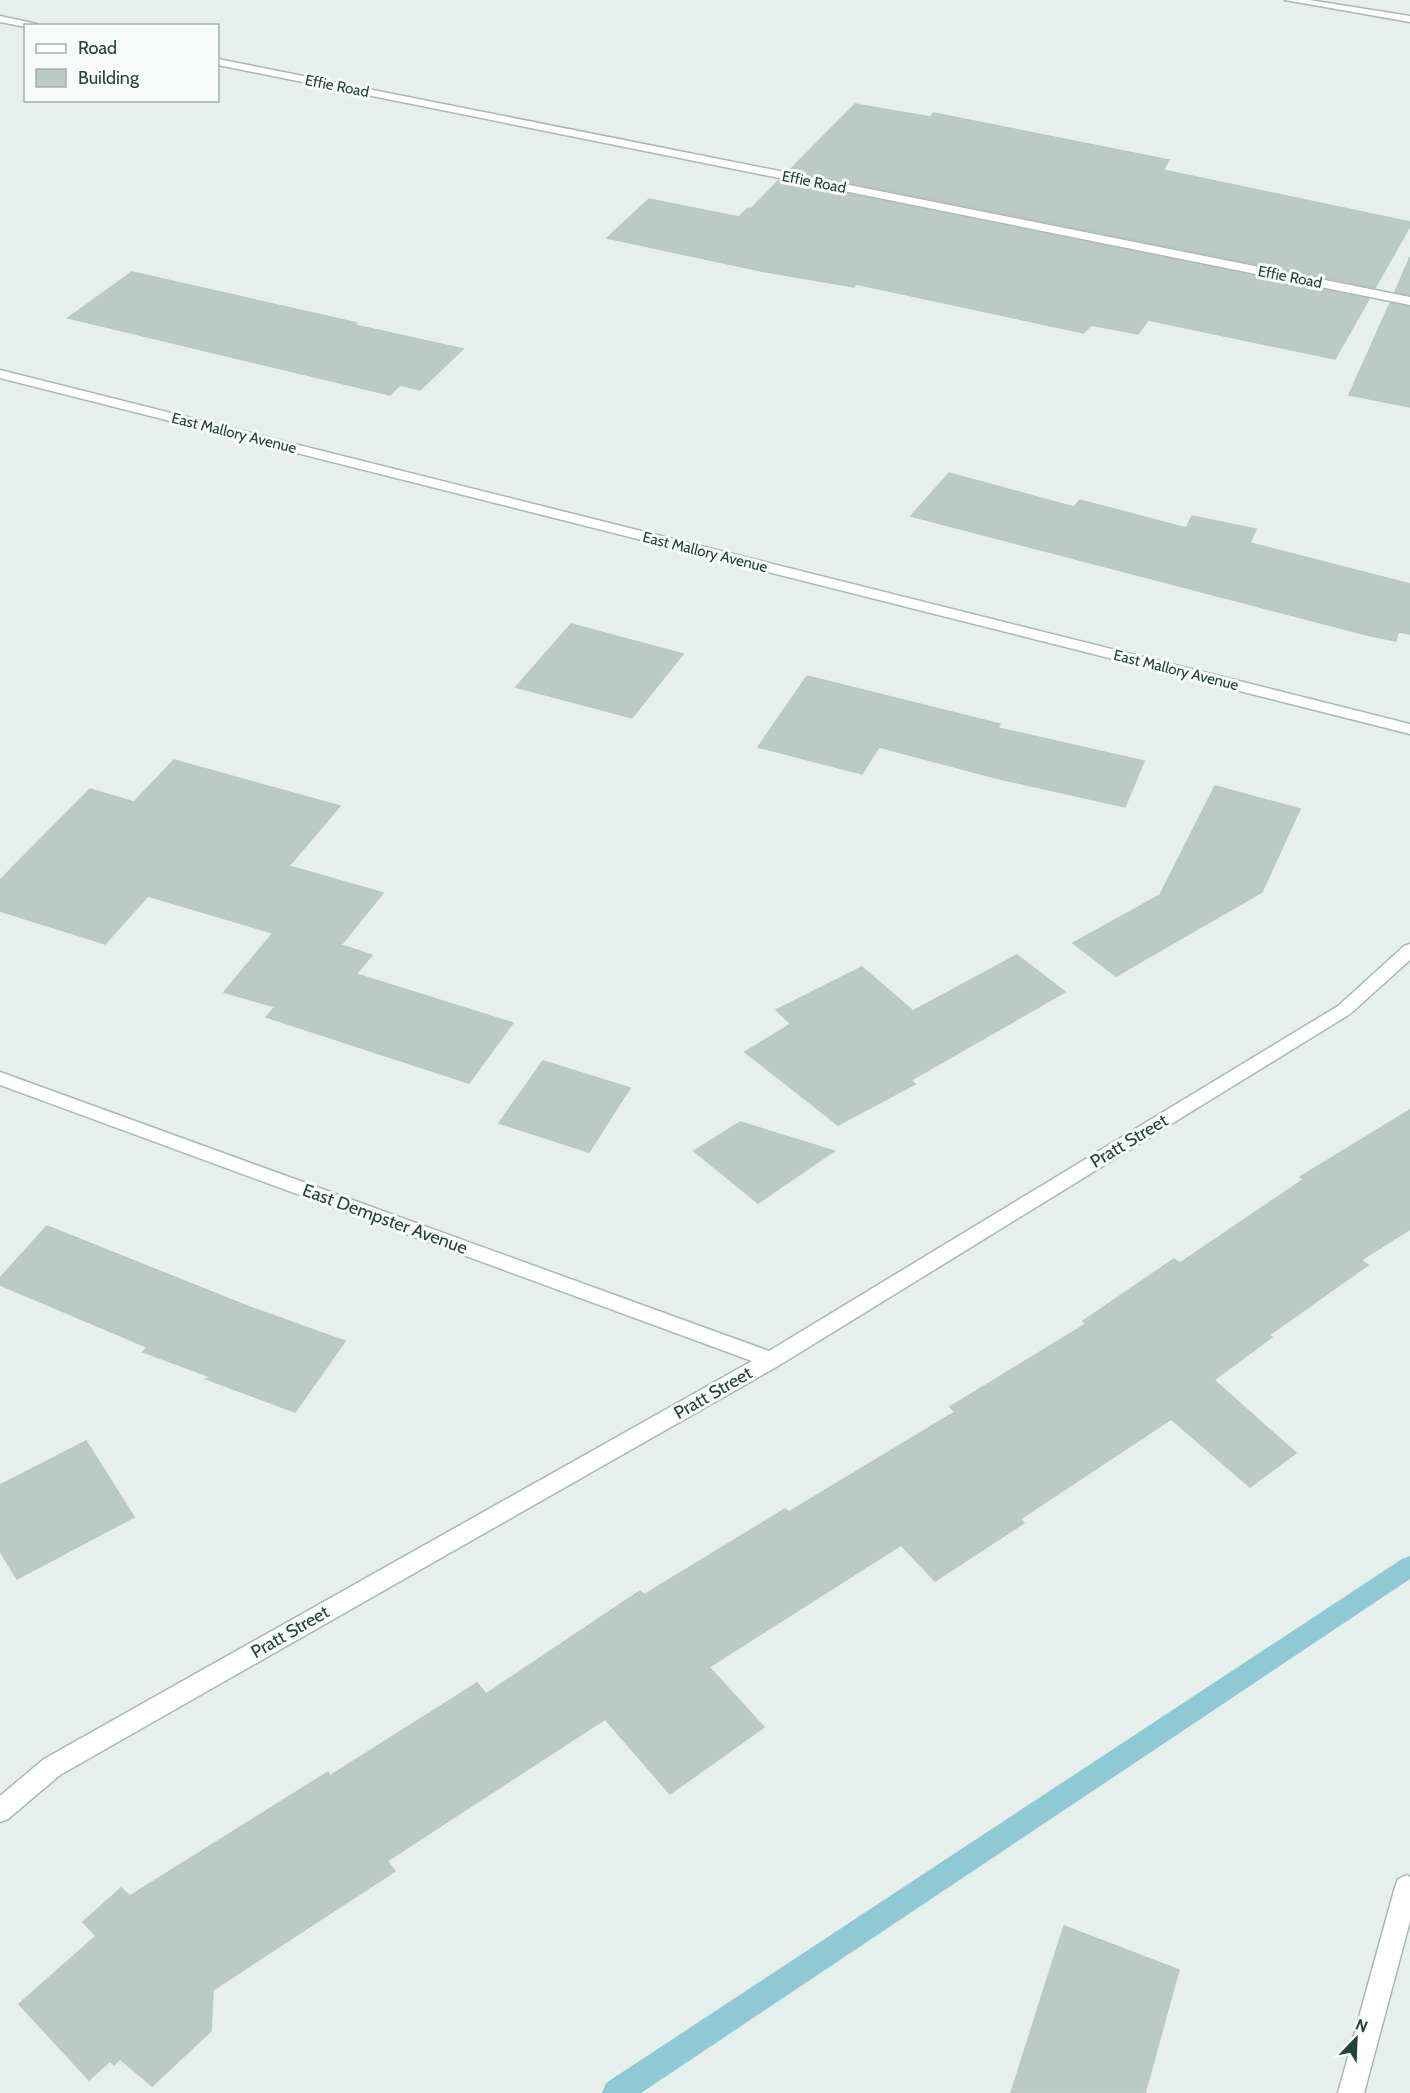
<svg xmlns="http://www.w3.org/2000/svg" width="1410" height="2093" font-family="Cabin,sans-serif">
  <style>
    .lines { fill: none; stroke-linecap: round; stroke-linejoin: round }
    .stream { fill: #8ec9d4; fill-rule: evenodd }
    .building { fill: #bbcac4; stroke: #b8c9c2; stroke-width: 1.5 }
    .minor-casing { stroke: #a8b8b2; stroke-width: 3 }
    .minor { fill: #fff; fill-rule: evenodd }
    .labels { text-anchor: middle; stroke-width: 6; stroke-linejoin: round; paint-order: stroke }
    .far-street-label { font-size: 15px; fill: #24423a; stroke: #f7fbf9 }
    .street-label { font-size: 18px; fill: #24423a; stroke: #f7fbf9 }
  </style>
  <rect width="100%" height="100%" fill="#e6efeb"/>
  <g class="lines">
    <polygon class="stream" points="1410,1556 1410,1579 641,2093 602,2093 606,2083 1402,1559"/>
  </g>
  <g class="building">
    <polygon points="855,104 930,117 934,113 1169,160 1163,170 1410,222 1410,226 1375,288 789,171"/>
    <polygon points="779,180 1369,299 1335,359 1148,320 1138,334 1091,325 1084,333 856,284 854,287 761,271 607,238 649,199 739,217 748,208 751,209"/>
    <polygon points="1410,257 1410,295 1395,292"/>
    <polygon points="132,272 357,323 355,325 463,349 420,390 400,385 390,395 68,318"/>
    <polygon points="1390,303 1410,307 1410,407 1349,395"/>
    <polygon points="949,473 1074,507 1080,500 1186,528 1192,516 1256,529 1250,543 1410,584 1410,634 1398,632 1396,641 1367,635 911,516"/>
    <polygon points="571,624 683,654 632,718 516,687"/>
    <polygon points="807,676 1000,724 998,728 1144,761 1125,807 996,778 879,747 862,774 758,747"/>
    <polygon points="174,760 340,806 289,866 383,893 341,945 372,955 356,974 513,1023 469,1083 266,1017 275,1007 224,992 273,933 148,896 105,944 0,911 0,880 90,789 134,802"/>
    <polygon points="1215,786 1300,809 1262,892 1116,976 1073,943 1160,895"/>
    <polygon points="1017,955 1065,992 911,1080 915,1084 838,1125 745,1052 791,1024 776,1010 862,967 913,1011"/>
    <polygon points="543,1061 630,1088 589,1152 499,1123"/>
    <polygon points="1410,1110 1410,1229 1361,1260 1368,1265 1269,1335 1272,1337 1214,1380 1296,1453 1250,1487 1171,1419 1020,1519 1024,1523 935,1581 901,1545 709,1667 764,1727 670,1794 605,1719 387,1861 395,1871 213,1990 211,2031 152,2086 120,2059 114,2065 110,2061 89,2080 19,2004 96,1936 83,1922 121,1888 130,1896 328,1772 330,1776 477,1683 486,1694 640,1591 644,1595 785,1509 789,1512 955,1412 950,1407 1086,1324 1083,1321 1174,1259 1180,1263 1304,1179 1300,1177"/>
    <polygon points="740,1122 834,1151 758,1203 694,1151"/>
    <polygon points="47,1226 247,1306 345,1341 295,1412 206,1379 211,1377 143,1352 147,1347 0,1285 0,1278"/>
    <polygon points="86,1441 134,1517 17,1579 0,1551 0,1485"/>
    <polygon points="1064,1926 1179,1970 1145,2093 1011,2093"/>
  </g>
  <g class="lines">
    <g class="minor-casing">
      <g id="minor">
        <polygon points="1285,0 1309,0 1410,16 1410,22"/>
        <polygon points="0,16 37,24 38,26 26,27 0,22"/>
        <polygon points="218,59 1410,297 1410,305 218,65"/>
        <polygon points="0,370 1410,724 1410,734 0,378"/>
        <polygon points="1410,944 1410,960 1350,1014 778,1366 60,1775 8,1819 0,1822 0,1796 44,1759 752,1361 0,1085 0,1072 769,1351 1338,1006 1404,946"/>
        <polygon points="1407,1875 1410,1877 1410,1921 1364,2093 1338,2093 1395,1887 1398,1879"/>
      </g>
    </g>
    <use href="#minor" class="minor"/>
  </g>
  <g class="labels">
    <g class="far-street-label">
      <text transform="translate(337 86) rotate(11)" y="5">Effie Road</text>
      <text transform="translate(814 182) rotate(11)" y="5">Effie Road</text>
      <text transform="translate(1290 277) rotate(11)" y="5">Effie Road</text>
      <text transform="translate(234 433) rotate(14)" y="5">East Mallory Avenue</text>
      <text transform="translate(705 552) rotate(14)" y="5">East Mallory Avenue</text>
      <text transform="translate(1176 670) rotate(14)" y="5">East Mallory Avenue</text>
    </g>
    <g class="street-label">
      <text transform="translate(1129 1141) rotate(-31)" y="6">Pratt Street</text>
      <text transform="translate(385 1219) rotate(20)" y="6">East Dempster Avenue</text>
      <text transform="translate(713 1393) rotate(-30)" y="6">Pratt Street</text>
      <text transform="translate(290 1632) rotate(-30)" y="6">Pratt Street</text>
    </g>
  </g>
  <rect x="24" y="24" width="195" height="78" fill="#f7fbf9" stroke="#a3b1ad" stroke-width="1.5"/>
  <rect x="36" y="44" width="30" height="9" fill="#ffffff" stroke="#a3b1ad" stroke-width="1.5"/>
  <text x="78" y="54" font-size="18" fill="#24423a">Road</text>
  <rect x="36" y="69" width="30" height="18" fill="#bbcac4" stroke="#a3b1ad" stroke-width="1.5"/>
  <text x="78" y="84" font-size="18" fill="#24423a">Building</text>
  <g transform="translate(1356 2039) rotate(23)" stroke="#f7fbf9" stroke-width="4.5" paint-order="stroke">
  <path d="M0-4.5L10 22L0 15L-10 22Z" fill="#24423a"/>
  <text y="-9" font-size="16" font-weight="bold" text-anchor="middle" fill="#24423a">N</text>
  </g>
</svg>
